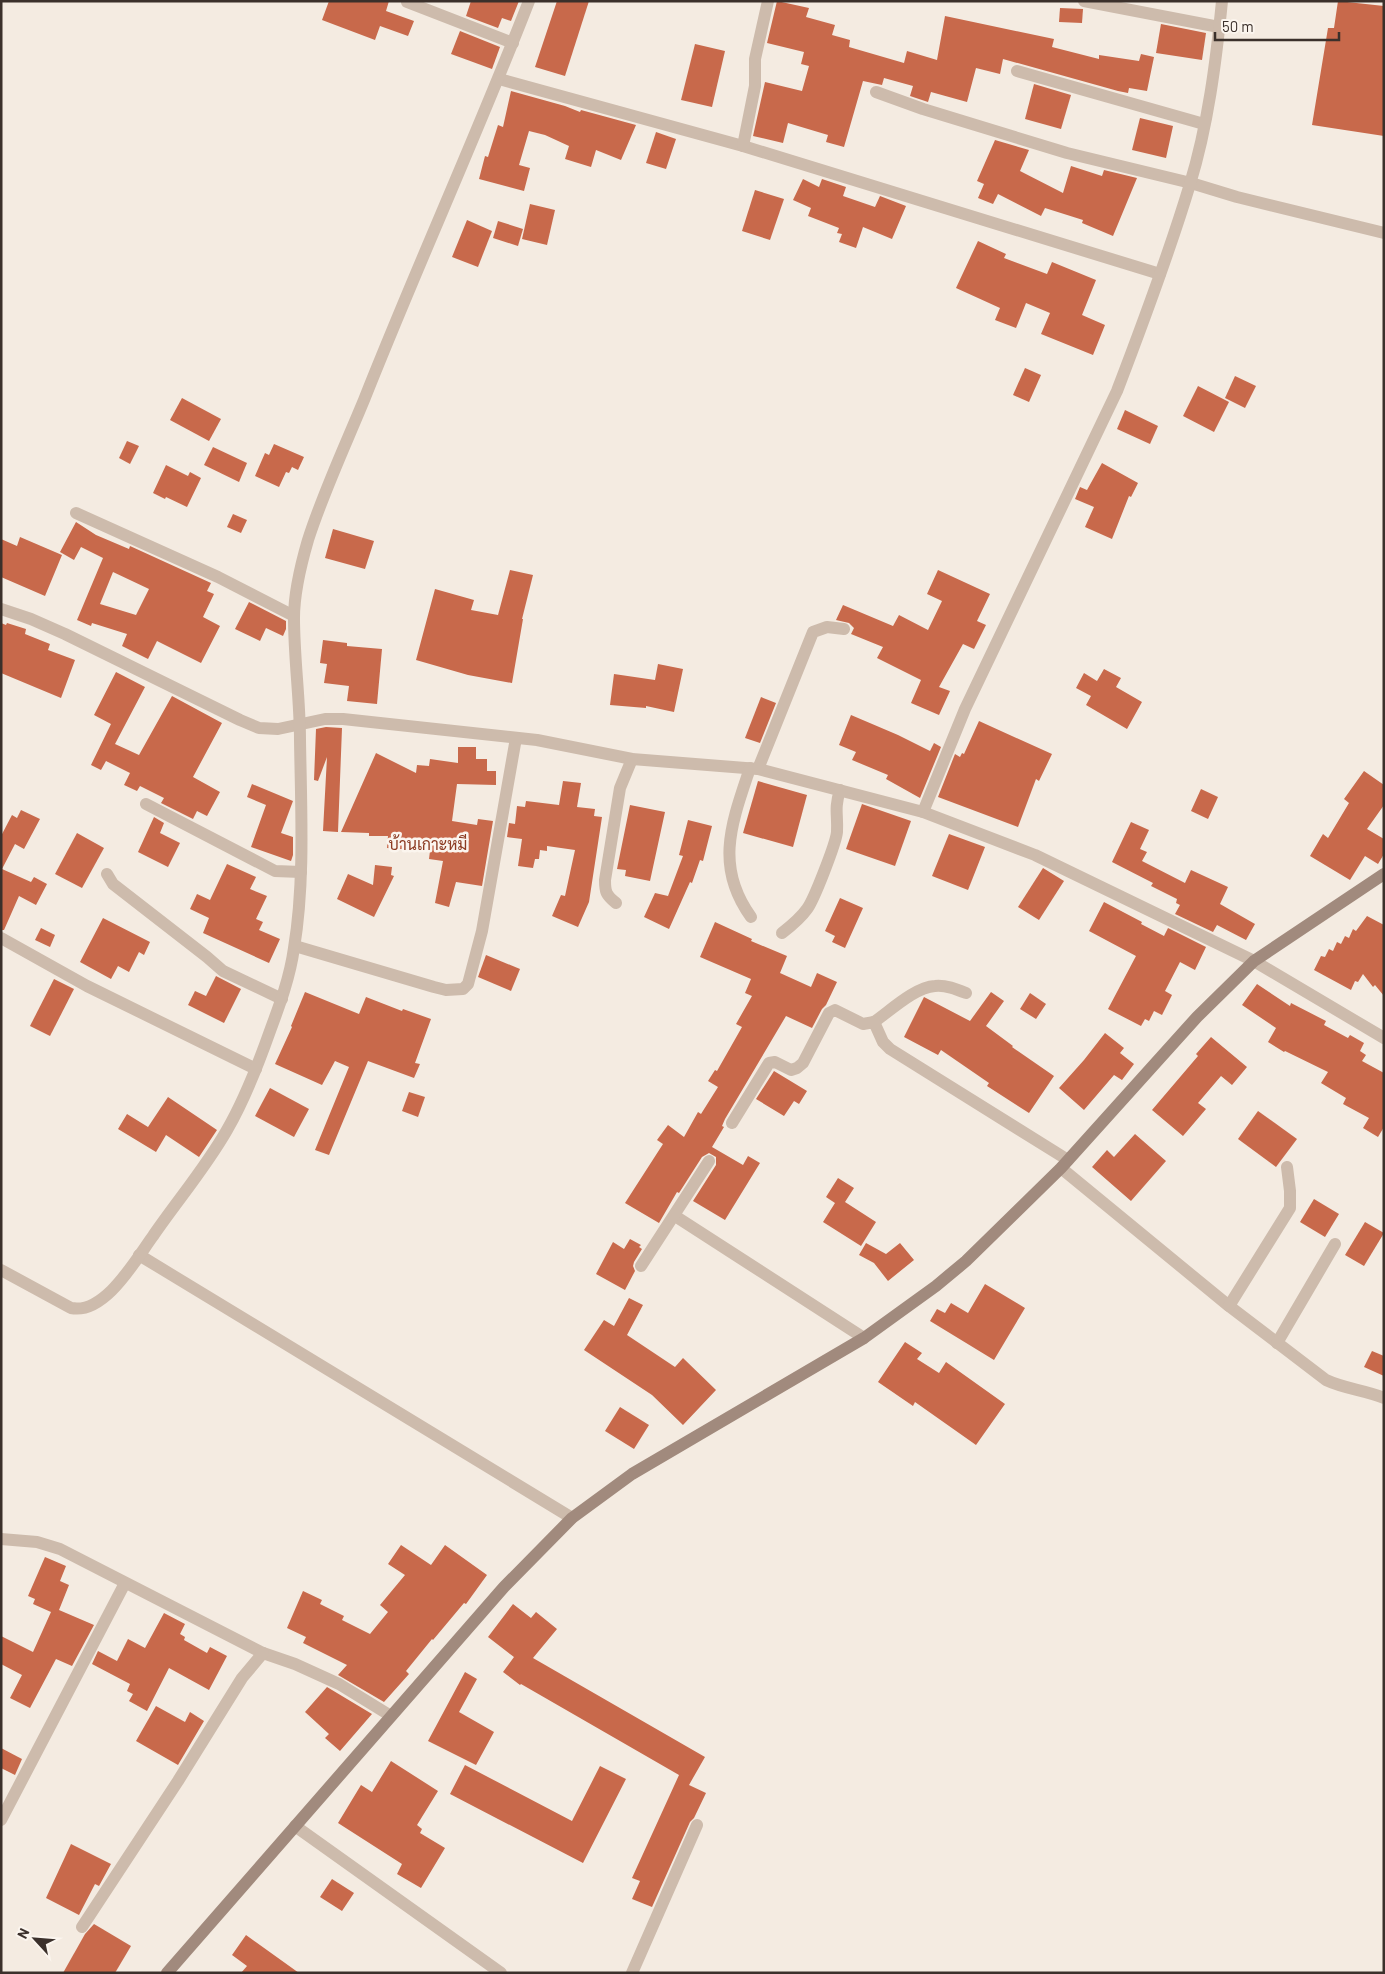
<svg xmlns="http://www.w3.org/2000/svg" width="1385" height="1974" font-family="Barlow,Sarabun,sans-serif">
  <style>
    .building { fill: #c8694b; fill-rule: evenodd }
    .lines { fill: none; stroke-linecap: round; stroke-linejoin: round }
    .street { stroke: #cdbbac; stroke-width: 12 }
    .secondary { stroke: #a18a7d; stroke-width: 12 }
    .labels { text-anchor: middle; stroke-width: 5; stroke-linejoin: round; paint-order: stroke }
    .quarter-label { font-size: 16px; fill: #8c3b22; stroke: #fbf5ee }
  </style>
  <rect width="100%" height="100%" fill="#f4ebe1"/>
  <g class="building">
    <polygon points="329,1 389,1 386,11 414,21 408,36 380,26 375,40 322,20"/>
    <polygon points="471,1 519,1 511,21 502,18 498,28 466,16"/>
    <polygon points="557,1 589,1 565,76 535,67"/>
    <polygon points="777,1 809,8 806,17 835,25 832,35 850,40 849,47 904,63 907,51 937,60 945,16 1054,39 1052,47 1099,59 1099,55 1139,61 1141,54 1154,57 1147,91 1129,88 1128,93 1118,91 1003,59 1000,74 976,68 967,102 931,92 928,102 910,96 913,86 884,78 882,85 863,81 844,147 826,142 828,135 788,123 783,143 753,136 765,82 802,91 809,66 801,64 804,52 767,43"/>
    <polygon points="1338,1 1384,6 1384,136 1312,125 1328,28 1334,28"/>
    <polygon points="1060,8 1083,9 1082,23 1059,22"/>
    <polygon points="1161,24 1206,33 1202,60 1156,53"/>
    <polygon points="460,31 500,47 492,69 451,54"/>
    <polygon points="695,44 725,51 712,107 681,100"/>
    <polygon points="1034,84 1071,95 1061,129 1025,119"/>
    <polygon points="511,91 565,106 580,112 581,110 636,125 621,160 596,150 591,167 565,159 569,146 545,135 529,131 519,165 530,168 524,191 479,179 485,156 488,157 498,125 503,127"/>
    <polygon points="1140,118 1173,126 1166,158 1132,150"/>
    <polygon points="656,132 676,139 666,169 646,163"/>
    <polygon points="995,140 1029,150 1020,171 1063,193 1071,166 1102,176 1104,170 1137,178 1113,236 1082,223 1083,220 1045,208 1041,216 998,194 993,204 978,198 984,184 977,181"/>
    <polygon points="803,179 819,187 822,179 846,187 843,196 875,207 880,196 906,206 892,239 863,227 856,248 839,242 842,234 837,233 839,228 808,216 811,208 793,200"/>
    <polygon points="755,190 784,199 770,240 742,231"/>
    <polygon points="530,204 555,210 547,245 522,239"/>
    <polygon points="467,220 492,231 478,267 452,257"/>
    <polygon points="498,221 523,229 518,246 493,238"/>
    <polygon points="978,241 1006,254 1004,258 1047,274 1052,262 1096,280 1082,315 1105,325 1093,355 1041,334 1050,313 1026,303 1016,328 995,320 1000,308 956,288"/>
    <polygon points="1025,368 1041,375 1029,402 1013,395"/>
    <polygon points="1235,376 1256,386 1245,408 1225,398"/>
    <polygon points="1198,386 1229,402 1214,432 1183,416"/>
    <polygon points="182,398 221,419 209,441 170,420"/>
    <polygon points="1125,410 1158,426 1150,444 1117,429"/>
    <polygon points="127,441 139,446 130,464 119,458"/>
    <polygon points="274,444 304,457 298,470 292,467 289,473 286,472 279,487 255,476 265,453 269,455"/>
    <polygon points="213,447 247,463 239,482 204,465"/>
    <polygon points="1102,463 1138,483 1131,497 1129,496 1112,539 1085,527 1094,507 1075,499 1080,487 1087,490"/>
    <polygon points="166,465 188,476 190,472 201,478 187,507 166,497 165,499 153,493"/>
    <polygon points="233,514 247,520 241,533 227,527"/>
    <path d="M76 522 96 535 129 549 130 546 211 583 207 591 214 594 203 617 220 626 201 663 157 641 148 659 122 646 127 634 92 623 91 626 77 620 103 558 81 547 74 560 60 552ZM113 572 149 589 136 615 100 604Z"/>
    <polygon points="333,529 374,541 365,569 325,558"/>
    <polygon points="20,537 62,555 45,596 1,577 1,539 17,546"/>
    <polygon points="510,570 533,575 522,619 523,619 512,683 468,675 416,660 435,589 474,600 471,610 498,615"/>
    <polygon points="938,570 990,594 977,621 986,625 974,649 963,644 939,687 950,691 939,715 911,703 921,680 877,658 883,647 851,634 854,628 849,623 836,620 843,605 893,626 899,615 928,630 942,601 927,594"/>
    <polygon points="249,602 286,621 286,629 283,636 266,628 260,641 235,629"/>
    <polygon points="1,623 6,625 7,623 26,629 25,634 50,644 48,650 75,660 61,698 1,673"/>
    <polygon points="323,640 347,643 347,646 382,649 377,704 347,701 349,686 324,683 327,664 320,663"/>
    <polygon points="658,664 683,669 674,712 646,706 646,708 610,705 614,674 655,680"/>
    <polygon points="1104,669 1121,678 1116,687 1142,702 1127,729 1086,705 1091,696 1076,688 1084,673 1097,681"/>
    <polygon points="116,672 145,687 115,744 139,755 172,696 222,723 193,777 220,792 207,816 197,811 193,819 161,803 164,798 140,786 137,791 124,785 130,773 106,761 101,770 91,765 111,724 94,715"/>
    <polygon points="761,697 776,703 760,743 745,738"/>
    <polygon points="851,715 898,735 930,751 934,743 941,747 920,798 886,779 888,775 852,760 856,752 839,745"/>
    <polygon points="979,721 1052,754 1039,781 1036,779 1018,827 938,797 955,754 960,757 962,753 964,754"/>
    <polygon points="326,727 342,728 338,832 323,831 327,757 318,781 314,780 316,729"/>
    <polygon points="458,747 476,747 476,759 487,759 487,771 496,771 496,785 457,784 452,821 477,825 478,819 493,821 482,886 456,882 449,907 435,903 443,861 429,859 430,851 387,848 388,836 369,836 369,833 341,832 376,753 416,773 417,765 429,766 430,759 458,763"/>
    <polygon points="1364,771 1384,785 1384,805 1367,829 1384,839 1384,854 1378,864 1365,856 1350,880 1310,856 1323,834 1328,838 1349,803 1344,799"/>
    <polygon points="563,781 581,783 577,807 595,809 594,816 602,817 589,902 578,927 552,916 561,895 565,896 575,850 547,846 547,851 540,850 539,859 535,859 533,868 518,866 522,839 507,837 509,823 515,824 517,806 525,807 526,801 559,805"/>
    <polygon points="758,781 807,795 793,847 743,833"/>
    <polygon points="252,784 293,801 281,833 293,837 293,855 291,861 251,847 266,805 247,797"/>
    <polygon points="1201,789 1218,797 1208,819 1191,811"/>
    <polygon points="862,804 911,821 895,866 846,849"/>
    <polygon points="630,805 665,812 650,881 625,876 626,870 617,869"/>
    <polygon points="21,810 40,819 24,849 15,844 2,869 31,882 34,877 47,884 36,905 19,896 4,930 1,930 1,836 12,815 17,818"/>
    <polygon points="154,817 164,823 160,833 180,843 168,867 138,852"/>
    <polygon points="688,820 712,826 703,861 700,860 692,883 690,882 669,929 644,917 655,893 668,896 683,856 679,855"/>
    <polygon points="1131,822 1149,830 1140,849 1147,852 1142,861 1185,883 1191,870 1228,887 1220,904 1255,924 1246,940 1217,925 1213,932 1175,914 1180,905 1176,903 1177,899 1151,886 1153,883 1112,862"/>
    <polygon points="77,833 104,848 82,888 55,874"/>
    <polygon points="949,834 985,847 968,890 932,876"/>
    <polygon points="227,864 256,877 250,889 267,896 256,919 263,922 259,930 280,939 269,963 203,933 209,918 190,909 197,894 210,900"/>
    <polygon points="375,865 392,867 391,875 394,876 374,917 337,899 348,874 373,885"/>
    <polygon points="1043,868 1064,881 1039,920 1018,907"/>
    <polygon points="840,898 863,908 845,948 832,942 835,936 825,931"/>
    <polygon points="1104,902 1142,922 1141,924 1164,936 1168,928 1206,947 1195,970 1180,962 1165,991 1172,995 1162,1015 1154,1011 1149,1021 1145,1019 1141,1026 1108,1009 1136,956 1089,931"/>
    <polygon points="1367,916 1384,925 1384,996 1375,985 1373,987 1363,974 1358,982 1355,981 1351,990 1314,970 1321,956 1325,957 1329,949 1333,951 1337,942 1341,944 1345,936 1349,938 1353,929 1356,931"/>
    <polygon points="103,918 150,942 144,955 139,952 129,972 118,966 111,979 80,962"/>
    <polygon points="715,922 752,939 751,941 787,956 780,973 811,987 817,973 837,982 826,1005 822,1009 812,1028 786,1016 725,1119 722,1126 724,1127 712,1147 743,1165 748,1156 760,1163 725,1220 693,1201 716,1165 716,1157 709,1153 702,1157 679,1193 677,1192 659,1223 625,1203 663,1144 657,1140 668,1125 684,1137 698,1112 701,1114 718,1087 708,1081 715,1070 717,1071 742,1027 736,1024 752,996 745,993 751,979 700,957"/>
    <polygon points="41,928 55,935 50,947 35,940"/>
    <polygon points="486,955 520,969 511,991 478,977"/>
    <polygon points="216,976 241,989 224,1023 188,1005 195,991 206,996"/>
    <polygon points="54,979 74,989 50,1036 30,1026"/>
    <polygon points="1257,984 1290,1006 1291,1003 1326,1021 1324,1025 1348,1038 1350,1035 1364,1043 1360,1051 1366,1055 1362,1061 1384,1073 1384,1127 1378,1137 1363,1128 1369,1118 1343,1104 1346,1098 1321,1083 1328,1072 1285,1051 1284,1052 1268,1042 1276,1028 1242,1005"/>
    <polygon points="305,992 359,1014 366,997 402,1011 403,1009 431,1019 415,1063 420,1064 414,1078 368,1061 329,1155 315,1150 349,1067 335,1061 322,1085 275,1064 292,1027 291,1026"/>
    <polygon points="991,992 1004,1001 986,1026 1013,1046 1012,1047 1054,1076 1029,1113 987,1086 989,1083 941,1050 938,1055 904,1037 924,997 970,1021"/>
    <polygon points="1030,993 1046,1004 1036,1019 1020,1009"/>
    <polygon points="1105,1033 1124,1048 1120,1053 1134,1064 1122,1080 1114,1075 1084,1110 1059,1088 1084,1060"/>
    <polygon points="1211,1037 1247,1067 1232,1085 1221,1076 1198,1103 1206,1109 1183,1136 1152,1110 1198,1056 1196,1054"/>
    <polygon points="774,1071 807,1091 799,1104 794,1101 784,1116 756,1099"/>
    <polygon points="270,1088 309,1109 294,1137 255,1116"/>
    <polygon points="409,1092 425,1097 418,1117 402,1111"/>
    <polygon points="168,1097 217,1130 199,1157 166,1135 156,1152 118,1129 127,1114 148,1127"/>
    <polygon points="1258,1111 1297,1139 1276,1167 1238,1139"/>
    <polygon points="1135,1134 1166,1161 1131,1201 1092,1167 1107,1150 1114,1157"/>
    <polygon points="838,1178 854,1188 845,1202 876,1222 861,1246 823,1222 835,1203 826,1197"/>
    <polygon points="1314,1199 1339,1214 1325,1237 1300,1222"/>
    <polygon points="1365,1222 1384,1233 1364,1266 1345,1255"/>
    <polygon points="630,1239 641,1245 639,1247 642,1249 634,1262 633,1266 635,1271 625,1290 596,1274 613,1242 624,1249"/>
    <polygon points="866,1243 886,1254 900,1243 914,1260 888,1281 874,1263 859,1255"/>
    <polygon points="985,1284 1025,1308 994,1360 930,1321 937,1309 945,1313 951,1303 968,1313"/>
    <polygon points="629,1298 643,1305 627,1335 675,1367 683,1358 716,1390 683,1425 652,1395 584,1350 604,1320 614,1326"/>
    <polygon points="905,1342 922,1353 917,1359 939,1373 946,1362 1005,1404 976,1445 915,1402 913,1406 878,1382"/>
    <polygon points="1372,1351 1384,1356 1384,1376 1364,1367"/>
    <polygon points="620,1407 649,1425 634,1449 605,1431"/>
    <polygon points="401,1545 431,1565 445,1545 487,1575 466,1604 464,1603 433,1640 432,1639 406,1671 409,1674 384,1702 338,1675 347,1665 303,1643 306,1637 287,1628 303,1591 322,1600 320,1604 344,1616 342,1620 370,1634 388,1612 380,1605 405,1575 388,1564"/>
    <polygon points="45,1557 66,1566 60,1581 69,1585 59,1610 94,1625 72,1666 56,1659 30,1708 10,1698 22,1675 1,1664 1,1636 33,1652 51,1612 33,1604 35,1599 28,1596"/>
    <polygon points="513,1604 531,1618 536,1612 557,1629 533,1658 705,1757 689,1785 706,1793 694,1818 690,1822 652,1907 632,1899 640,1881 632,1878 679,1775 521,1684 520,1685 503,1672 514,1657 488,1637"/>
    <polygon points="164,1613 185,1624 180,1634 185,1637 184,1640 207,1653 210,1647 227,1656 209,1690 169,1668 147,1711 129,1701 133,1694 127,1691 130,1684 92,1664 98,1651 117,1661 128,1639 145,1648"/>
    <polygon points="465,1672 477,1679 459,1712 494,1732 476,1765 428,1741"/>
    <polygon points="327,1687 372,1714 340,1751 325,1738 329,1734 305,1712"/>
    <polygon points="156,1706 185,1722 190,1712 204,1721 178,1765 136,1741"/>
    <polygon points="1,1748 22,1759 15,1775 1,1768"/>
    <polygon points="391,1761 438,1791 417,1825 422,1829 420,1833 445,1848 421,1888 397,1874 402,1864 338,1823 361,1785 372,1792"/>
    <polygon points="465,1765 572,1821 600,1766 626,1779 583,1863 450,1794"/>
    <polygon points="71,1844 111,1864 99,1886 95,1884 79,1915 46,1898"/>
    <polygon points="332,1879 354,1893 342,1911 320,1897"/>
    <polygon points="94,1924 131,1946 115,1973 63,1973 85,1934"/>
    <polygon points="246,1935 299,1973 241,1973 247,1966 232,1955"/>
  </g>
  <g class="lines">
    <g class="street">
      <polyline points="1084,1 1219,27"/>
      <polyline points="407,2 513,43"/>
      <polyline points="1017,71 1204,124"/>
      <polyline points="499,79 743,146 1160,274"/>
      <polyline points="876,92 923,109 1067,153 1191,183 1237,197 1384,233"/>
      <polyline points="743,146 755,86 755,59 768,1"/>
      <polyline points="76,513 218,577 294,616"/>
      <polyline points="1,609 31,619 65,634 240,720 259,728 278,729 325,719 343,719 537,740 632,759 758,769 923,812 1035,855 1254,961 1384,1038"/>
      <path d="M750 768C732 822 714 866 751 917"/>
      <polyline points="758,769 813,632 827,627 844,629"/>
      <polyline points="146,804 275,871 301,872"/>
      <path d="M923 812 965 709 1117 391C1143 323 1169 254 1190 184 1208 125 1216 62 1222 1"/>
      <polyline points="107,874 113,884 207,957 223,971 282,999"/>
      <path d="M616 903C606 895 605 892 605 880L620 788 632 759"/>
      <path d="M782 933C791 926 800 919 807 909 814 900 836 843 837 832 838 815 834 809 840 790"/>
      <polyline points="1,938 87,986 256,1069"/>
      <polyline points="295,946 434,987 446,990 463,989 468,984 482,931 516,738"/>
      <path d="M874 1022C890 1011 915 987 935 986 946 985 956 989 966 993"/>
      <polyline points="732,1123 769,1063 775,1062 791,1070 797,1068 803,1063 829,1013 835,1010 863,1024 874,1022 883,1042 890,1049 1068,1160"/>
      <path d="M1061 1168 1229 1306 1326 1380C1345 1389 1365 1390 1384 1398"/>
      <polyline points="675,1216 864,1338"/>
      <polyline points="139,1255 572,1518"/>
      <polyline points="641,1266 709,1161"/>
      <path d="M1 1270 71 1308C105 1315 136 1259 153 1236 177 1201 206 1167 227 1130 245 1099 258 1065 270 1031 280 1004 290 977 294 948 305 882 301 808 300 740 300 699 294 659 294 618 294 593 301 564 308 540 323 493 345 446 364 400 417 266 477 135 529 1"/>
      <polyline points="1229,1306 1290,1208 1290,1191 1287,1167"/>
      <polyline points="1277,1343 1335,1244"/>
      <polyline points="1,1539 37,1542 60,1549 263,1653 295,1664 339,1684 391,1716"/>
      <polyline points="1,1820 125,1583"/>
      <polyline points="295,1826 501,1973"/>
      <polyline points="82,1927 178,1781 242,1678 263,1653"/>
      <polyline points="632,1973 697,1825"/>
    </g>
    <polyline class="secondary" points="167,1973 504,1587 572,1518 632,1474 864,1338 936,1286 966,1261 1061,1168 1197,1017 1254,961 1384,874"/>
  </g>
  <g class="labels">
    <g class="quarter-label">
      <text x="428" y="850">บ้านเกาะหมี</text>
    </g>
  </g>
  <rect width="1385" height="1974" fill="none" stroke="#3b302b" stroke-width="5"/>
  <g transform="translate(35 1939) rotate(296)" stroke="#fbf5ee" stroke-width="4" paint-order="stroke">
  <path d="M0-4L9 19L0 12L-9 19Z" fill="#3b302b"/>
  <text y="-8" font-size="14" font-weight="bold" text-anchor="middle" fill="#3b302b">N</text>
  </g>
  <path d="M1215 32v8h124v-8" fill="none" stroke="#3b302b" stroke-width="2.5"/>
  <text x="1222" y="32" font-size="15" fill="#3b302b" stroke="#fbf5ee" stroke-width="4" paint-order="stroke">50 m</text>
</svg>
